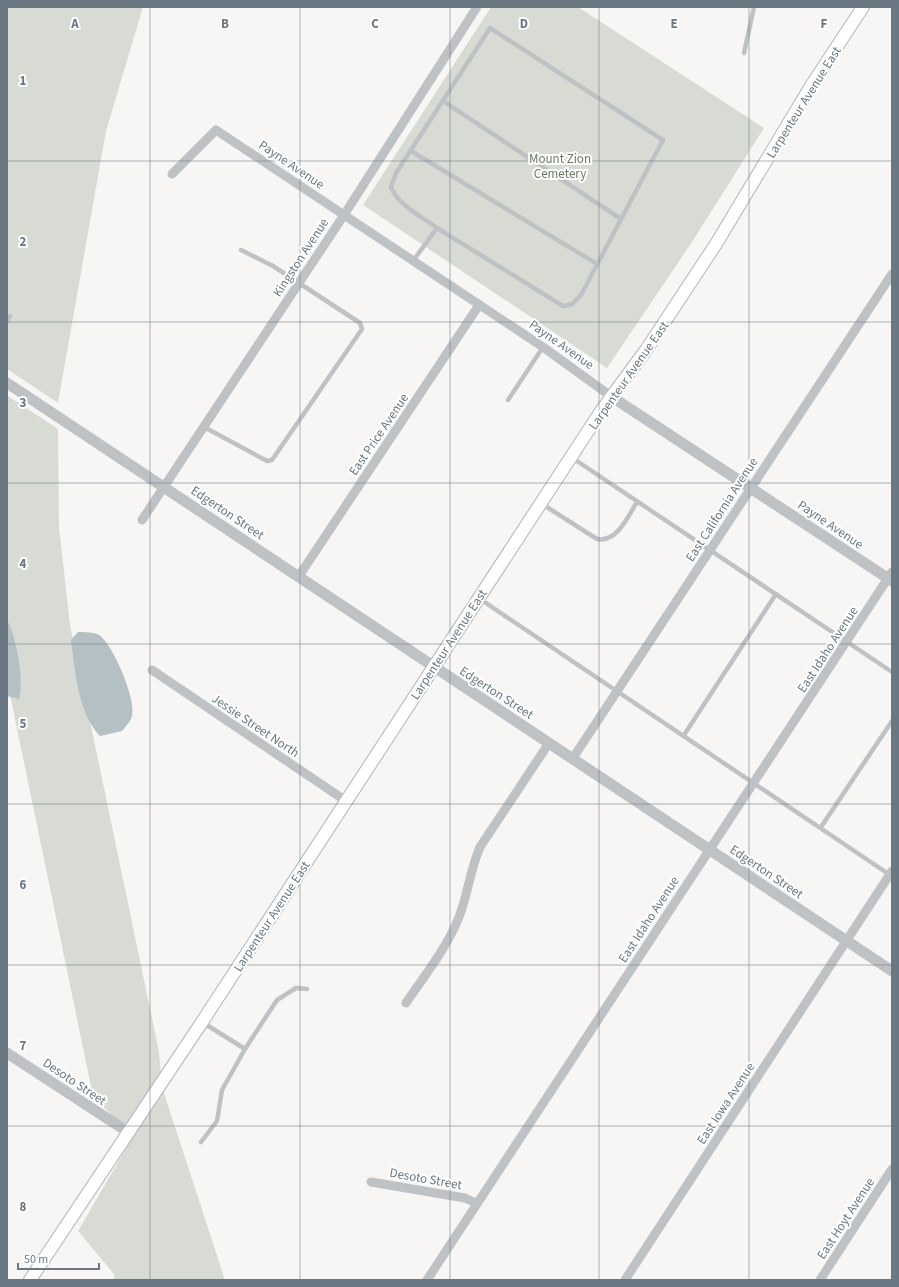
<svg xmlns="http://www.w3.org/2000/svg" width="899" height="1287" font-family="'Source Sans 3',sans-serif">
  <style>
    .green { fill: #d7dbd4 }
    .water { fill: #b5c0c4 }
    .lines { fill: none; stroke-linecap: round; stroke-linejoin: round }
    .secondary-casing { stroke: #b1b6ba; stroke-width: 14 }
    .service { stroke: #bec2c5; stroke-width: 4.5 }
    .minor { stroke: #bec2c5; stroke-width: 9 }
    .tertiary { stroke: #bec2c5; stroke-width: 11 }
    .secondary { stroke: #fff; stroke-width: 12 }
    .grid { fill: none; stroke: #697882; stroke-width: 1; stroke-opacity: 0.55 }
    .labels { text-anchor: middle; stroke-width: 4; stroke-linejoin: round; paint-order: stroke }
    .street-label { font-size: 13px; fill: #697882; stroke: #fff }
    .park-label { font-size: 13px; fill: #6c7967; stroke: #fff }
    .grid-label { font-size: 13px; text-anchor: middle; font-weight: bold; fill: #697882; stroke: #fff; stroke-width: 4; stroke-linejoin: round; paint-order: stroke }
  </style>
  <rect width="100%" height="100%" fill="#f7f6f4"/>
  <g class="green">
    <polygon points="7,7 143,7 106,131 58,403 7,369"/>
    <polygon points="491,7 578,7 764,128 692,242 607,368 363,205"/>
    <polygon points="8,396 58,429 59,527 70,625 159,1052 162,1087 225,1280 114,1280 114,1274 78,1231 159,1092 128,1132 93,1096 8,685"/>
  </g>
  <g class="water">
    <path d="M7 620C17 638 24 680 19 699L7 696Z"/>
    <path d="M78 632C85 632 93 632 99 635 113 644 137 701 132 716 131 721 125 727 122 731L100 736C78 713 75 671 71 640Z"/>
  </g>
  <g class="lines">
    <g class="secondary-casing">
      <polyline id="secondary" points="30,1280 202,1022 601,411 646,350 716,244 811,86 863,7"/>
    </g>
    <g class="service">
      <polyline points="744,53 754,7"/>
      <polyline points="443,101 621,219"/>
      <polyline points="411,151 597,264"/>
      <path d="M413 261 437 228 563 306 572 304 581 295 663 140 490 28 396 173 391 187C398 205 422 217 437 228"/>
      <polyline points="7,322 10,316"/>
      <polyline points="508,400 543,347"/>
      <polyline points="204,427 267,461 272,460 362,329 360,323 273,266 241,250"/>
      <polyline points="571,457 892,672"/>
      <path d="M542 504 597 539C617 543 628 516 637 502"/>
      <polyline points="480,599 890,875"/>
      <polyline points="684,735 776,594"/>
      <polyline points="821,827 892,721"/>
      <polyline points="202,1022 245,1049"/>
      <polyline points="201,1142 217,1121 222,1090 245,1049 277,1000 296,988 307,989"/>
    </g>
    <g class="minor">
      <polyline points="172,174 216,130 543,347 612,397"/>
      <polyline points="142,520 344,215 477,7"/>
      <polyline points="299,576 479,305"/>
      <polyline points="152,670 346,801"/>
      <polyline points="573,758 892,274"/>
      <path d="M406 1003C424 976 447 948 459 917 468 894 470 870 480 847L549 743"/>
      <polyline points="371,1182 465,1198 476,1203"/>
      <polyline points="427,1280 892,572"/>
      <polyline points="625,1280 892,871"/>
      <polyline points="820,1280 892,1169"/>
    </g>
    <g class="tertiary">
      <polyline points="7,383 892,971"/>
      <polyline points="612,397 892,581"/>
      <polyline points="7,1053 128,1132"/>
    </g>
    <use href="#secondary" class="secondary"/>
  </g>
  <path class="grid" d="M150 7V1280M300 7V1280M450 7V1280M599 7V1280M749 7V1280M7 161H892M7 322H892M7 483H892M7 644H892M7 804H892M7 965H892M7 1126H892"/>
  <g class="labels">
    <g class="street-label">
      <text transform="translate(803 102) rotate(-58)" y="5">Larpenteur Avenue East</text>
      <text transform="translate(292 164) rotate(34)" y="5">Payne Avenue</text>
      <text transform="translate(300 257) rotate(-57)" y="5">Kingston Avenue</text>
      <text transform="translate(562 344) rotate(35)" y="5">Payne Avenue</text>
      <text transform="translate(628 375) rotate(-55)" y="5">Larpenteur Avenue East</text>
      <text transform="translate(378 434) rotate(-56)" y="5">East Price Avenue</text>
      <text transform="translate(721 509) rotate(-57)" y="5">East California Avenue</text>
      <text transform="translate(228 512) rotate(34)" y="5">Edgerton Street</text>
      <text transform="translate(831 524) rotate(34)" y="5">Payne Avenue</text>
      <text transform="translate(448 644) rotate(-57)" y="5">Larpenteur Avenue East</text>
      <text transform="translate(827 649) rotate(-57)" y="5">East Idaho Avenue</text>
      <text transform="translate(497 692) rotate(33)" y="5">Edgerton Street</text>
      <text transform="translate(256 725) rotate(34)" y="5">Jessie Street North</text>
      <text transform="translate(767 871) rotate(34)" y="5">Edgerton Street</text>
      <text transform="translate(271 916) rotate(-57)" y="5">Larpenteur Avenue East</text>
      <text transform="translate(648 919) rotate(-57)" y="5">East Idaho Avenue</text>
      <text transform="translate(75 1081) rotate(34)" y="5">Desoto Street</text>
      <text transform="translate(725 1103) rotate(-57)" y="5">East Iowa Avenue</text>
      <text transform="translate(426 1178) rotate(10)" y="5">Desoto Street</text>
      <text transform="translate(845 1218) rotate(-57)" y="5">East Hoyt Avenue</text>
    </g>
    <g class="park-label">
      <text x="560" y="163">Mount Zion<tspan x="560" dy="15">Cemetery</tspan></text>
    </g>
  </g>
  <g class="grid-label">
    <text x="75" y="28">A</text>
    <text x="225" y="28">B</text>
    <text x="375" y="28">C</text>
    <text x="524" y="28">D</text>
    <text x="674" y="28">E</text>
    <text x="824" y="28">F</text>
    <text x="23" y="85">1</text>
    <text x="23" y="246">2</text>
    <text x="23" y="407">3</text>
    <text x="23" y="568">4</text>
    <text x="23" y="728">5</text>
    <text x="23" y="889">6</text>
    <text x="23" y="1050">7</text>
    <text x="23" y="1211">8</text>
  </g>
  <rect width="899" height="1287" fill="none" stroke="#697882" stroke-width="16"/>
  <path d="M18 1263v6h81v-6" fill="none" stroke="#697882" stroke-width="2"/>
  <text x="24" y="1263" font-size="12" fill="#697882" stroke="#ffffff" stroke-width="3" paint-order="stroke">50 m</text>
</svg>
